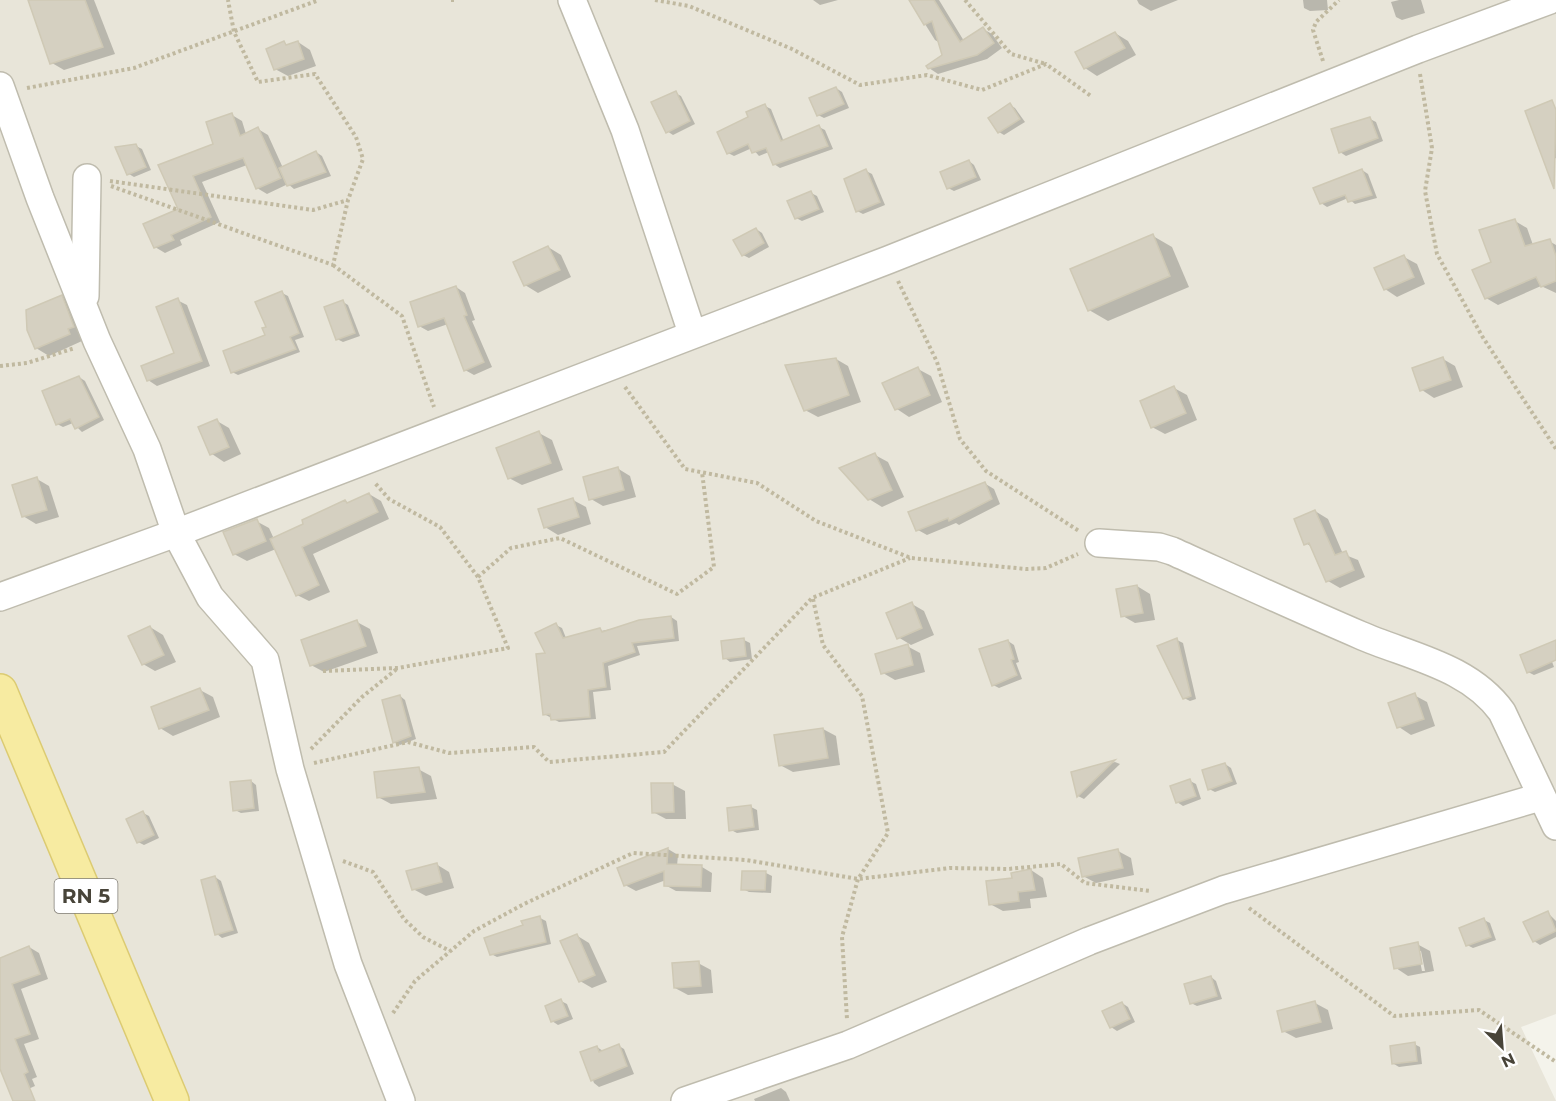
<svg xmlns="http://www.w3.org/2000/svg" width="1556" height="1101" font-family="Montserrat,sans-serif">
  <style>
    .residential { fill: #e8e5d9 }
    .shadow { fill: #0003; fill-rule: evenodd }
    .building { fill: #d5d0c1; stroke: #cfc9b5; stroke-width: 1.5 }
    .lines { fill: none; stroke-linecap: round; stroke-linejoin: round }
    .minor-casing { stroke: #bfbcae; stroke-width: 30 }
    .major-casing { stroke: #dccb72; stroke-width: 36 }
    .path { stroke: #c0b9a0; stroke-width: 4; stroke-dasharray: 3 3; stroke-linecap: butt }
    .minor { stroke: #fff; stroke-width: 27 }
    .major { stroke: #f7eba1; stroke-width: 33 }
    .labels { text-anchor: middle; stroke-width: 4.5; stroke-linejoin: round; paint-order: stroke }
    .shield { fill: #fff; stroke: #7f7c74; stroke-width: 1.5 }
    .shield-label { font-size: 20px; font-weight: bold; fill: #484439 }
  </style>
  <rect width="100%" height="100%" fill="#f4f3eb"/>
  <polygon class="residential" points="0,0 1556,0 1556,1014 1521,1027 1556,1101 0,1101"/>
  <g class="shadow">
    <polygon points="30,0 94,0 115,54 64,70 52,63"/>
    <polygon points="813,0 838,0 820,5"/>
    <polygon points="910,0 939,0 964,41 983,29 992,34 1002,48 987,59 938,74 929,68 944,55 940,43 935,40"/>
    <polygon points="1137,0 1178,0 1151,11 1139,4"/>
    <polygon points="1303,0 1327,0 1328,10 1310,11 1304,8"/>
    <polygon points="1399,0 1421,0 1425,13 1402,20 1396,17 1391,2"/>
    <polygon points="1115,33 1128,41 1136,55 1097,76 1085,68"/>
    <polygon points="298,42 310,50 316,66 288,76 275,69 284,43 289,46"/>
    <polygon points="836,88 842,92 849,108 824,118 818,115"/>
    <polygon points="675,93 681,96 695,124 673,135 667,131"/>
    <polygon points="1010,105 1015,108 1025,122 1004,135 999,132"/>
    <polygon points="765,106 771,109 784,142 819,127 825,130 833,149 780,168 774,164 769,152 759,156 752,148 734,156 728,153 750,118"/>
    <polygon points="1551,108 1556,121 1556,158 1550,161"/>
    <polygon points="232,115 242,121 246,134 258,129 268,135 283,168 316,152 322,156 331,176 294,189 288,184 267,194 257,188 247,165 202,182 220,222 180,240 182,245 165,253 155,247 180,210 160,166 215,145"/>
    <polygon points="1370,119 1376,122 1383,141 1346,156 1340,152"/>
    <polygon points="136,146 142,149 151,170 134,177 129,174"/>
    <polygon points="969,161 974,165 981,180 954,191 948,188"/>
    <polygon points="1362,170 1368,174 1377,198 1355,204 1348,198 1327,207 1321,203"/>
    <polygon points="866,171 872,174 885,205 863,214 857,211"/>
    <polygon points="811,193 817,196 824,212 802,221 796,218"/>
    <polygon points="1515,221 1527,228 1533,245 1549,241 1556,245 1556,293 1541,286 1498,305 1486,298 1493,262"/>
    <polygon points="756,229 762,233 769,247 749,258 743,255"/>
    <polygon points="1153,236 1172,247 1189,287 1108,321 1089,310"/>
    <polygon points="548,247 561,255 571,277 538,293 525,285"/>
    <polygon points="1404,257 1417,264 1425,284 1397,297 1385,289"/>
    <polygon points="456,287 465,293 475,320 472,321 492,367 474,375 465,370 448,324 428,331 419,326"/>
    <polygon points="282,293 288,296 304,337 295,340 300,352 238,375 232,372 267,336 268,328"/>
    <polygon points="62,296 74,304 86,334 80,336 82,341 49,356 36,348"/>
    <polygon points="177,300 187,305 210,366 157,386 148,380 176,354"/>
    <polygon points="343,302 348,305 360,336 343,342 337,339"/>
    <polygon points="836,359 848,366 861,402 818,417 805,410"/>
    <polygon points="1443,359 1455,366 1463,387 1434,398 1422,390"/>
    <polygon points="918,369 931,376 942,402 909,417 897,409"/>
    <polygon points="79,377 85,381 104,420 82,432 73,423 63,427 57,424"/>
    <polygon points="1174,388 1187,395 1197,420 1165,434 1152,427"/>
    <polygon points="217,421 229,428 241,454 224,462 212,454 200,428"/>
    <polygon points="539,433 552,440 563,470 522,485 509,478"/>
    <polygon points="875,455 888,462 904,497 882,507 869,499"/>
    <polygon points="617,468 630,476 636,497 603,506 591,499"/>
    <polygon points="37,479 49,486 59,517 36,524 23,516"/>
    <polygon points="984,483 994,489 1000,504 959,525 956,523 927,535 918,530"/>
    <polygon points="369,494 381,501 389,519 313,554 330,592 309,601 297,595 276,549 247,561 234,554 256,521 269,528 274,539 345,502 349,504"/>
    <polygon points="573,500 586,507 591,524 558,535 545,527"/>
    <polygon points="1315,511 1328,519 1343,554 1358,560 1365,577 1340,588 1328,581 1313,548 1306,543"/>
    <polygon points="1137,586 1150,594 1155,620 1135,623 1123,616"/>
    <polygon points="912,604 924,611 934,635 911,645 898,637"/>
    <polygon points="671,617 677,621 679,641 637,646 640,655 608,666 611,690 593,692 596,719 559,722 544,714 547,654 556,625 562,628 566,638"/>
    <polygon points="357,622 370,629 378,653 324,672 311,665"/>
    <polygon points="150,627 163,635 176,662 155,671 143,664"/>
    <polygon points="744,640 750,643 752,659 730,662 725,658"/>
    <polygon points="1177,640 1183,643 1196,699 1190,701 1184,698"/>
    <polygon points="1008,641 1014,645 1019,662 1016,663 1022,679 999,688 993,685"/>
    <polygon points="907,646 920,653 925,672 895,680 883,673"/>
    <polygon points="1548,651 1554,667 1534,675 1528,672"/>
    <polygon points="200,690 213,697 220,717 173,736 160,728"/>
    <polygon points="1414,695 1427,702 1435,726 1411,735 1399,727"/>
    <polygon points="400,696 405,700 416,739 400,745 394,742"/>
    <polygon points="823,729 836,736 840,765 793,772 780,765"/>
    <polygon points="1115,762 1120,764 1084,799 1078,796 1073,773"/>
    <polygon points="1225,764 1231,768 1237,784 1215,792 1209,789"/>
    <polygon points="418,769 431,776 437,799 391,804 378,797"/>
    <polygon points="251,781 256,785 259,811 241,813 235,810"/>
    <polygon points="1190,781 1196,784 1201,799 1183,806 1177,802"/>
    <polygon points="672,784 685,791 686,819 666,819 653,812"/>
    <polygon points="751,807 757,810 759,830 737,833 731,830"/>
    <polygon points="143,813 149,816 159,838 144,845 138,842"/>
    <polygon points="668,849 678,855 677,866 702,867 712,873 711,892 676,891 665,885 666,880 636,891 625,885"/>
    <polygon points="1118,851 1131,858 1134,875 1096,883 1083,876"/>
    <polygon points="436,864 449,872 454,888 426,896 413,889"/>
    <polygon points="1031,870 1043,878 1047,897 1030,899 1031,908 1003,911 990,904 1014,879"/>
    <polygon points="766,873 772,876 771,893 749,892 743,889"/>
    <polygon points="215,877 221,881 238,933 222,938 217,934"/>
    <polygon points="1548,913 1556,921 1556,937 1540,945 1534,941"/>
    <polygon points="540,918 546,921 551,944 497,957 491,954"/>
    <polygon points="1484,920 1490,923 1496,940 1473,948 1467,945"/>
    <polygon points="576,935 589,943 607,982 592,988 580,981"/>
    <path d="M1417 944 1430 951 1434 971 1408 976 1396 968ZM1418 951H1421L1425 971H1422Z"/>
    <polygon points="29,947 39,953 48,979 21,989 39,1039 24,1044 37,1077 32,1079 35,1086 19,1093 0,1065 0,960"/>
    <polygon points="698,963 711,970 713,993 688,995 675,988"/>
    <polygon points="1211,977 1216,981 1222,999 1197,1006 1191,1003"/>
    <polygon points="561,1001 567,1004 573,1019 558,1025 552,1021"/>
    <polygon points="1122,1003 1128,1007 1135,1022 1117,1031 1111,1027"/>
    <polygon points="1315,1003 1328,1010 1333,1029 1296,1038 1283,1031"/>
    <polygon points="1414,1044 1420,1047 1422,1064 1399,1067 1394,1064"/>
    <polygon points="619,1046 624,1049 634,1074 599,1087 594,1083 582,1053 597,1047 603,1051"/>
    <polygon points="781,1088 786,1092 790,1101 755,1101 754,1099"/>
  </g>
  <g class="building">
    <polygon points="28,0 85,0 103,47 50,64"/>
    <polygon points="909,0 934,0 960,42 983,27 994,43 977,55 928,69 926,66 942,55 932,21 924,25"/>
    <polygon points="1115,32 1125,48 1084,69 1075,52"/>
    <polygon points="284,41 286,45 298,41 304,59 274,70 266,49"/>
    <polygon points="836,87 844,104 817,116 809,98"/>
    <polygon points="676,91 690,121 666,133 651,102"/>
    <polygon points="1552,100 1556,110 1554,189 1525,111"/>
    <polygon points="1010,103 1020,119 998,133 988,118"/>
    <polygon points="765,104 781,141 819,125 828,146 773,165 766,148 752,153 748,144 727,154 717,132 748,117 746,112"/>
    <polygon points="232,113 240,136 258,127 281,178 256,189 243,158 193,176 211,217 171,235 174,240 154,248 143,224 178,209 158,165 213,144 206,122"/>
    <polygon points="1370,117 1378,138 1339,153 1331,129"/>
    <polygon points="136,144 146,167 127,175 115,147"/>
    <polygon points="316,151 326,172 287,186 279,168"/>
    <polygon points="969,160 976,177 947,189 940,172"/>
    <polygon points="866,169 880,202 856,212 844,179"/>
    <polygon points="1362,169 1372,195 1348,202 1345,195 1320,204 1313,188"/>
    <polygon points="811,191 819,209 795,219 787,201"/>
    <polygon points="1515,219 1525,246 1550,239 1556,256 1556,281 1541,287 1536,277 1485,299 1472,270 1491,262 1479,230"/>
    <polygon points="756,228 764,243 742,256 733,240"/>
    <polygon points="1153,234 1170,276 1088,311 1070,269"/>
    <polygon points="548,246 560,270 524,286 513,262"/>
    <polygon points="1404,255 1414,277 1384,290 1374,268"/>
    <polygon points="456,286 467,315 464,316 484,362 464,371 444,318 418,327 410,302"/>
    <polygon points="282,291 299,333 290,337 296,349 231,373 223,351 265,335 262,328 266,327 255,302"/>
    <polygon points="62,295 74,327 68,329 70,334 35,349 27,330 26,310"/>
    <polygon points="178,298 202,361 147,381 141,366 174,353 156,307"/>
    <polygon points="343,300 355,333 336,340 324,307"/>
    <polygon points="1443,357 1451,380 1420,391 1412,368"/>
    <polygon points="836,358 849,395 804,411 785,365"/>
    <polygon points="918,367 930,395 895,410 882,383"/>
    <polygon points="79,376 99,417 75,429 70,419 56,425 42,391"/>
    <polygon points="1174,386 1186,413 1151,428 1140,401"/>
    <polygon points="217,419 229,447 210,455 198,427"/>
    <polygon points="539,431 551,463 508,479 496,448"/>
    <polygon points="875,453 892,490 868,500 839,468"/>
    <polygon points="618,467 624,490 589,500 583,477"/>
    <polygon points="37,477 47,510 22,517 12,485"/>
    <polygon points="985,482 992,499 949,521 948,518 916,531 908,512"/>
    <polygon points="369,493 378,512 302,547 319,585 296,596 270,539 303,524 302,520 345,500 347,503"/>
    <polygon points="573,498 579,517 544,528 538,509"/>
    <polygon points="1315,510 1335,555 1346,551 1354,570 1326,582 1309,543 1304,545 1294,519"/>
    <polygon points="257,519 266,541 233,555 223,532"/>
    <polygon points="1137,585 1143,613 1121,617 1116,589"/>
    <polygon points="912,602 922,628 897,639 886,613"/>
    <polygon points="671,616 674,638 632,643 635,652 603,663 606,687 588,690 590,717 551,720 550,714 543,715 536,654 545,653 535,633 556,623 563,638 600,628 602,632 639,620"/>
    <polygon points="357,620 366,646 310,666 301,640"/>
    <polygon points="150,626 164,655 142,665 128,636"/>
    <polygon points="744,638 746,656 723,659 721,641"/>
    <polygon points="1177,638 1191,696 1183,699 1157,646"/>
    <polygon points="1008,640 1014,659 1011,660 1017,675 992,686 979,649"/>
    <polygon points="1556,640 1556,660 1527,673 1520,655"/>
    <polygon points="908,644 913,665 881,674 875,654"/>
    <polygon points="200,688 209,710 159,729 151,707"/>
    <polygon points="1415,693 1424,719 1397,728 1388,703"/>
    <polygon points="400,695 411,736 393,743 382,700"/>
    <polygon points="823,728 828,758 779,766 774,735"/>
    <polygon points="1115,760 1077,797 1071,772"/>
    <polygon points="1225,763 1232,781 1208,790 1202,770"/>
    <polygon points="419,767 425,792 377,798 374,772"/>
    <polygon points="1190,779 1196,796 1176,803 1170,786"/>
    <polygon points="251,780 254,808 233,811 230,782"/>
    <polygon points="651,783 673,783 674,812 652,813"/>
    <polygon points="751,805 754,827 729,831 727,808"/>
    <polygon points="143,811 154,835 137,843 126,819"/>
    <polygon points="668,848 667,864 702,865 701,887 664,886 664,871 624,886 617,868"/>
    <polygon points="1118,849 1123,868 1082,877 1078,858"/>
    <polygon points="437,863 442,882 412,890 406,871"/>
    <polygon points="1031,869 1035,890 1018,892 1019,901 989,905 986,881 1012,878 1011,873"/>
    <polygon points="742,871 766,871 765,890 741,890"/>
    <polygon points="215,876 233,930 215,935 201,880"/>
    <polygon points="1548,911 1556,931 1533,942 1523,922"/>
    <polygon points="540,916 546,942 490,955 484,938 523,925 521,921"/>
    <polygon points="1484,918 1491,937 1466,946 1459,928"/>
    <polygon points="577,934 595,975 579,982 560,941"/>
    <polygon points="1418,942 1422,964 1394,969 1390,948"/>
    <polygon points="29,946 40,974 12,984 30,1034 15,1039 28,1072 24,1074 35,1101 13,1101 0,1069 0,958"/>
    <polygon points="699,961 701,986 674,988 672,963"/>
    <polygon points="1211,976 1217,996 1190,1004 1184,984"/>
    <polygon points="561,999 568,1016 551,1022 545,1006"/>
    <polygon points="1315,1001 1321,1022 1282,1032 1277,1011"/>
    <polygon points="1122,1002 1130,1019 1110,1028 1102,1011"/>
    <polygon points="1415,1042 1417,1061 1392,1064 1390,1046"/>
    <polygon points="619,1044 627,1066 591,1081 580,1052 597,1046 599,1052"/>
  </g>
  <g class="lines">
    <g class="minor-casing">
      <g id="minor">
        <polyline points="572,0 625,130 692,333"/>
        <polyline points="0,86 40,198 97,341 147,449 176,533 210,597 265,660 290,769 348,964 401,1101"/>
        <polyline points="85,296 87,178"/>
        <path d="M1099 543 1159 547 1172 551C1234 579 1297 608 1360 635 1408 656 1469 666 1502 712L1556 826"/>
        <polyline points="0,597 176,533 888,260 1418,49 1550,0"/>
        <polyline points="685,1101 848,1045 1089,941 1223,890 1540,797"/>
      </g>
    </g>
    <g class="major-casing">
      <polyline id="major" points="0,691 172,1101"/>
    </g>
    <g class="path">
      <polyline points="451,0 457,0"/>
      <polyline points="655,0 689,6 792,49 860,85 927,75 982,90 1046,64 1091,96"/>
      <polyline points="965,0 1011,54 1046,64"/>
      <polyline points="1323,61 1313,30 1316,22 1339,0"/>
      <polyline points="1420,74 1432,148 1425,191 1437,254 1482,336 1556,449"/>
      <polyline points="27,88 134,68 319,0"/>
      <polyline points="110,181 313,210 348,200"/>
      <polyline points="111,186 333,265 348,200 363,159 356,137 315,74 258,82 234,32 228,0"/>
      <polyline points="333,265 402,316 434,407"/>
      <polyline points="898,281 937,362 960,439 986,471 1079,531"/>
      <polyline points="0,366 27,363 75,348"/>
      <polyline points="625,387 685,469 757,483 816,521 911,558 1026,569 1046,568 1078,554"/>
      <polyline points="478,577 511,548 560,538 677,594 714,567 702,472"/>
      <polyline points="813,599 823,645 862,696 888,833 858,879 842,937 847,1019"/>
      <polyline points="323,671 398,668 508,648 478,577 440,527 389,499 374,482"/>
      <polyline points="311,749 362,697 398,668"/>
      <polyline points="314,763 408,742 449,753 534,747 549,762 664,752 812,598 910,558"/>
      <polyline points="343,861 373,872 404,919 423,937 450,951"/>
      <polyline points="1249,908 1394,1016 1479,1010 1556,1062"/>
      <polyline points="393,1013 415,981 474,931 524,904 633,853 746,860 858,879 950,868 1008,869 1061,864 1085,883 1150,891"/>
    </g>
    <use href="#minor" class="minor"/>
    <use href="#major" class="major"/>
  </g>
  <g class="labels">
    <rect class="shield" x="54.5" y="879" width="63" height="34" rx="4.5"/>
    <g class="shield-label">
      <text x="86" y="903">RN 5</text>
    </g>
  </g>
  <g transform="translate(1502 1047) rotate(155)" stroke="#ffffff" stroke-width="4.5" paint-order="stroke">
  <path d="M0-4.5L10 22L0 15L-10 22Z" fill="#484439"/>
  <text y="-9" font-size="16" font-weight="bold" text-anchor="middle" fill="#484439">N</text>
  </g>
</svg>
